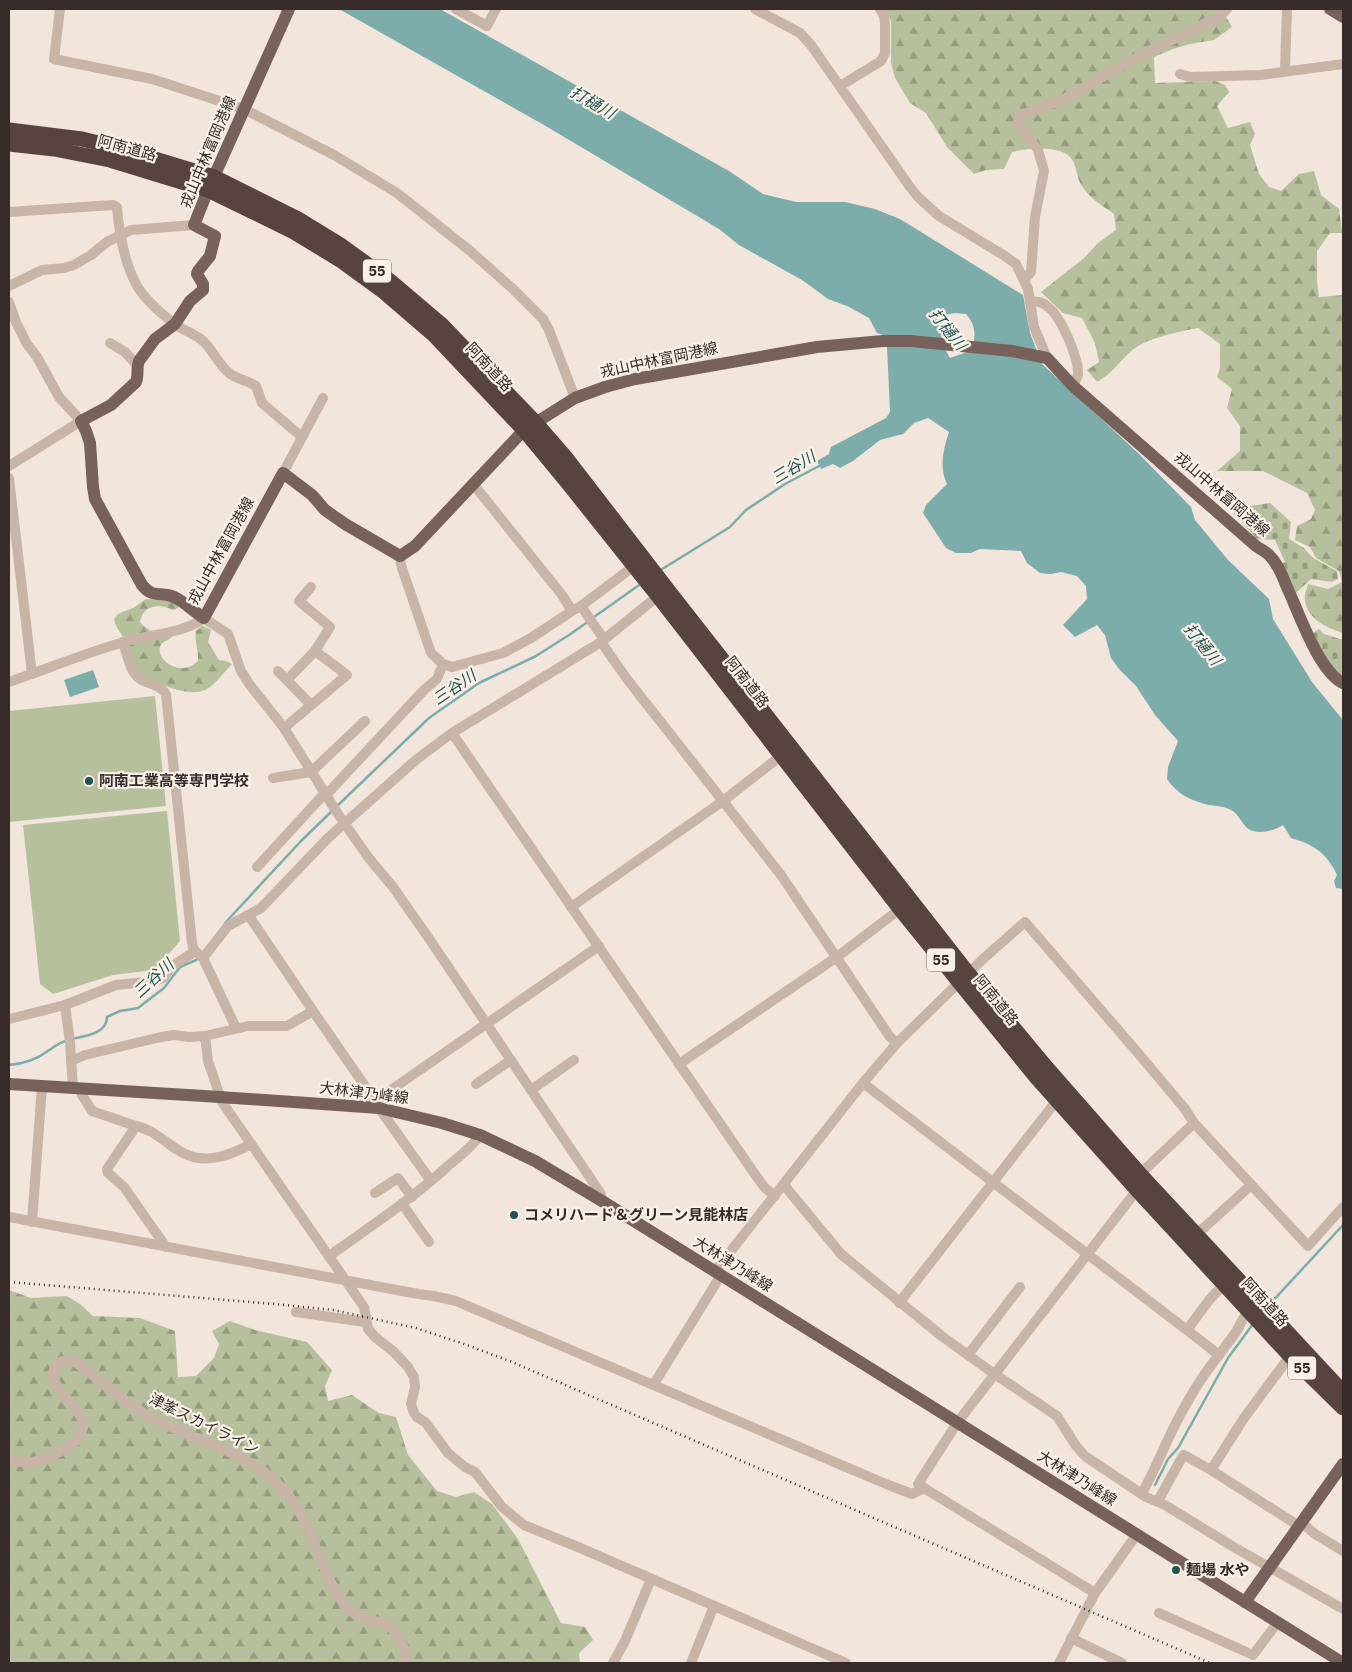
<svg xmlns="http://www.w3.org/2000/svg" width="1352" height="1672" font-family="'IBM Plex Sans','Noto Sans JP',sans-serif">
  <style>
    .grass { fill: #b7c09d }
    .forest { fill: url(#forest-firs) }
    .cemetery { fill: url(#cemetery-stones) }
    .water { fill: #7cadaa; fill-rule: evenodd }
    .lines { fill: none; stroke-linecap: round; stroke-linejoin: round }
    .stream { stroke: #7cadaa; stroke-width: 2.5 }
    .minor { stroke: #c9b4a8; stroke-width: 10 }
    .major { stroke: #77615a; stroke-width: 12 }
    .highway { stroke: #574440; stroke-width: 15 }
    .rail { stroke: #362b28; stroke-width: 2.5; stroke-dasharray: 1 4; stroke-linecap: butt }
    .poi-dot { fill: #1f5654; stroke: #f9f0e8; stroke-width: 2 }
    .labels { text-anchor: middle; stroke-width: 4.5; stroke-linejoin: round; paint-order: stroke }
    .shield { fill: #f9f0e8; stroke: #706662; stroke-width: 1 }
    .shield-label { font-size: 14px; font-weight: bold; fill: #362b28 }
    .street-label { font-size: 15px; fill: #362b28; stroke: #f9f0e8 }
    .poi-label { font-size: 15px; font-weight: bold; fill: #362b28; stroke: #f9f0e8; text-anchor: start }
    .water-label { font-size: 16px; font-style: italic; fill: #1f5654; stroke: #f9f0e8 }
  </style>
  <defs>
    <pattern id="forest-firs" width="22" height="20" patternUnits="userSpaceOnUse" patternTransform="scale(1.25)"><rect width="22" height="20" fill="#b7c09d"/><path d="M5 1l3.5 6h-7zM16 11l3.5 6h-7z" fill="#969c80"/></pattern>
    <pattern id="cemetery-stones" width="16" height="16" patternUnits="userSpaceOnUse" patternTransform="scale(1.25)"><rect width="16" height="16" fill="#b7c09d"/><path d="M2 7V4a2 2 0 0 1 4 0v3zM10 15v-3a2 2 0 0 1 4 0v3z" fill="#969c80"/></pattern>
  </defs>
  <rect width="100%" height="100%" fill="#f1e5dc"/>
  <g class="grass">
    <polygon points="155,696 166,806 9,822 9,711"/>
    <polygon points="167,811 180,941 155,970 113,975 53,994 40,984 23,825"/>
  </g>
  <g class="forest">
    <path d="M886 9H1226V17L1232 27 1214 40 1190 44 1173 49 1154 57 1155 83 1215 81 1225 85 1229 92 1217 106 1228 128 1250 122 1255 134 1250 145 1259 174 1269 187 1281 191 1299 174 1314 171 1321 195 1339 209 1342 233H1330L1317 251V282L1319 297 1343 295V633C1327 628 1307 619 1305 600 1304 595 1307 589 1308 584L1328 589 1342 582 1339 571 1316 558 1310 547 1295 540 1297 526 1311 519 1315 510 1307 493 1263 471H1217L1240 451V426L1227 408 1232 389 1217 377 1220 368V344L1198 328C1178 332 1144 338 1129 353 1117 364 1113 373 1097 382L1087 370 1099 362 1095 343 1082 318 1063 313 1041 292 1084 258 1098 243 1116 230 1114 214C1103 206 1089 198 1082 186 1077 179 1077 169 1073 161 1064 144 1028 148 1012 152L1004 169 986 170 974 174 947 147 926 113 910 103 895 78 891 63V21Z"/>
    <path d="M146 599 171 601 178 604V608L173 610C160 603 142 605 140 622 147 631 161 636 172 637 169 640 161 642 160 647 157 659 173 669 183 668 189 668 193 665 198 661 199 650 194 642 196 631L202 626 208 628 211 630 208 642 219 660 226 661 232 664C224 672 217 683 207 689 191 698 163 686 148 678 145 676 140 674 138 672 132 665 130 652 126 643 123 635 115 627 114 619L118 614 133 608Z"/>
    <polygon points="9,1290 31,1298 67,1296 80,1304 93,1316 140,1318 175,1331 178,1377 196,1376 214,1358 219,1344 212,1331 230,1321 255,1330 307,1342 332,1370 325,1386 328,1401 352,1395 379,1413 396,1417 408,1455 437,1491 456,1497 474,1492 492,1504 518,1539 561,1623 585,1627 593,1640 579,1653 580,1663 9,1663"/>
  </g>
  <g class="cemetery">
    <polygon points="1270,503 1291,522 1289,539 1304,548 1313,558 1337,571 1338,579 1332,582 1311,579 1296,593 1281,563 1285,562 1275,540 1257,539 1230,509"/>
    <path d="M1319 629 1324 634 1343 640V676C1327 665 1321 650 1313 633Z"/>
  </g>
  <g class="water">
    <path d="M339 9H440L729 171 763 194 796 202H845L875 209 900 219 1023 295 1030 333 1042 364 1138 453 1191 507 1195 520 1228 560 1269 599 1273 619 1312 682 1343 720V889L1336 888 1334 881 1337 875C1327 853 1313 844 1291 838L1283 825C1275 830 1263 834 1253 831 1242 828 1241 815 1231 810 1224 806 1216 806 1209 805 1191 801 1177 794 1167 779L1168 767 1178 741 1155 715 1136 686 1119 669 1111 658 1105 635 1097 625 1075 637 1063 625 1087 599 1086 586 1077 576 1061 572 1050 574 1040 573 1027 563 1021 551 980 549 971 553H956L946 548 923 513 926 505 947 484C939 467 943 450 949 432L928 418 914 423 903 434 880 440 853 461 840 468 833 464 821 469 817 461 829 454 831 447 886 418 890 412 887 346 883 335 877 333 869 318 847 306 828 299 802 280 739 245 719 229 544 125ZM955 313 966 314C976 325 977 338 970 351L950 358C942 345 940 332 939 316Z"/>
    <polygon points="93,670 99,687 70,697 64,680"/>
  </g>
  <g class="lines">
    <g class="stream">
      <polyline points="659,571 730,527 746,510 785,484 821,465"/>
      <polyline points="594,617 642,583"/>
      <polyline points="336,807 429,718 479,683 536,656 569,635 589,621"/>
      <polyline points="225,923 301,841 332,811"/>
      <path d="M71 1039C85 1036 107 1034 107 1017L120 1011 138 1008 147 1001 164 988 180 967 196 960 199 957"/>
      <path d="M9 1065C22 1064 37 1059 48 1051 54 1047 58 1043 66 1041"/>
      <polyline points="1269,1305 1343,1225"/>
      <polyline points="1155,1485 1168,1459 1178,1448 1228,1358 1253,1324"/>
    </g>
    <g class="minor">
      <polyline points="60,9 54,59 152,79 244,109 334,155 397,193 469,250 513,289 543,319 549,330 575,398"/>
      <polyline points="456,9 487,26 496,9"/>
      <polyline points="755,9 800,33 811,45 910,187 918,197 939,216 1005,256 1016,264 1028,289 1034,327 1047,358"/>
      <polyline points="1285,70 1287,9"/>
      <polyline points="1180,74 1190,77 1261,75 1343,64"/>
      <polyline points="840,86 881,61 885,53 885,25 884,16 880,9"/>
      <path d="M9 212 113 205 117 207C119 232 124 261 136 284 144 299 161 313 173 323 182 330 194 333 203 341 213 350 218 364 229 373 238 380 247 380 256 386L262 403 302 437"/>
      <polyline points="1025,279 1031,272 1035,217 1044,171 1038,150 1018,124 1019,116 1064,99 1141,55 1220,16 1227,9"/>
      <polyline points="9,286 42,270 64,268 74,265 91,255 107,242 131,230 194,225"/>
      <polyline points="9,302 16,322 27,344 37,357 59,397 81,421 9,466"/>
      <path d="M1030 302C1036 301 1043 302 1048 307 1061 316 1079 359 1078 375 1077 378 1074 383 1073 386"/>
      <polyline points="110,343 125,352 137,365"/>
      <polyline points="283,473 323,398"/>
      <polyline points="9,478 32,674"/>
      <polyline points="474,485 562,595 572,611 581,606"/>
      <polyline points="400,556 401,565 431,653 443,664 452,667 503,653 531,638 572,611"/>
      <polyline points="603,638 581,606 634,566"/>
      <path d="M123 642C127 653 129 670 139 678 148 685 160 684 166 694L192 943 194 950 203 958"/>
      <polyline points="601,642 627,679 781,875 890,1037 897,1043"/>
      <polyline points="278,671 311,705"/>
      <polyline points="287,680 315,651 330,627 299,601 311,587"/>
      <path d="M9 682C47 669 85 653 124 642 150 634 183 634 204 618L228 634 241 671 250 685 284 728 338 814 368 857 393 887 428 937 601 1194 602 1201"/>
      <polyline points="284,728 347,675 315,651"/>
      <polyline points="452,733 754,1173 765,1188 775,1196"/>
      <polyline points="273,778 311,772 365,721"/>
      <polyline points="326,795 424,690 437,679 443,664"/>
      <polyline points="257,867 325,793"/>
      <polyline points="571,907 723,801 782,755"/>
      <polyline points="249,916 313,1011 376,1102"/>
      <polyline points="65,1005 70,1042 73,1088"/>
      <polyline points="9,1019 65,1005 116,985 156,981 163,978 172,966 191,954 194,950"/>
      <polyline points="236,1028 203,958 228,926 261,908 328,838 417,759 452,733 601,642 658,596"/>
      <polyline points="205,1036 208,1061 222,1102 364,1307 368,1329 375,1337 394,1352 408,1367 414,1377 415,1387 411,1404 414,1413 417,1417 426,1423 448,1453 465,1467 475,1472 502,1507 524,1525 578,1547 846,1663"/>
      <polyline points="71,1061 85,1055 161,1037 174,1035 189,1037 205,1036 248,1026 287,1026 313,1011"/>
      <polyline points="679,1064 837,957 900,909"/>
      <polyline points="863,1083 1187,1330 1210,1299 1224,1284"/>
      <polyline points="476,1084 511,1060"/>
      <polyline points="80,1089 82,1095 92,1111 136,1126 107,1169 108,1173 124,1187 166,1247"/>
      <polyline points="531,1090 574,1060"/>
      <polyline points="376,1108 376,1102 385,1094 599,946"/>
      <polyline points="379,1108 431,1181"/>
      <path d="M136 1126C155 1130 166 1144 183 1153 206 1165 231 1155 251 1144"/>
      <polyline points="784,1185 841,1254 943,1337 993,1373 1057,1416 1076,1446 1085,1456 1146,1497 1165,1505 1232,1546 1343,1609"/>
      <polyline points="375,1193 398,1178 412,1197"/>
      <polyline points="403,1205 429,1242"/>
      <polyline points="9,1217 418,1294 434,1296 456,1301 886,1484 912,1494 924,1488 1095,1593"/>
      <polyline points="32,1222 42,1086"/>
      <polyline points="1196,1235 1251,1185"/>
      <path d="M329 1256C370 1227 412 1199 449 1165 460 1156 472 1147 480 1135"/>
      <polyline points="715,1271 863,1083 897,1043 983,959 1025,922 1138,1053 1185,1109 1194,1123 1308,1246 1343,1207"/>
      <polyline points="899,1303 1057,1100"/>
      <polyline points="296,1312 365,1322"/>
      <polyline points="1187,1330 1219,1355 1236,1332 1248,1310"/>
      <polyline points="968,1355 1020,1287"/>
      <polyline points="1290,1356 1244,1418 1211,1470 1299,1526"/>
      <polyline points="654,1384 721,1275"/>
      <path d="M9 1461C16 1461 24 1463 32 1462 49 1459 89 1442 82 1420 77 1405 61 1397 55 1383 48 1370 60 1357 74 1361 99 1378 121 1400 147 1415 191 1441 248 1450 283 1489 314 1522 318 1572 346 1606 356 1618 366 1618 379 1622 398 1627 405 1646 407 1663"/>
      <polyline points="924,1488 918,1484 957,1423 1137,1190 1140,1174 1194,1123"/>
      <path d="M1142 1493C1154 1472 1163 1449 1174 1427 1187 1401 1201 1377 1219 1355"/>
      <polyline points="1158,1501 1181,1459 1184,1455 1211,1470"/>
      <polyline points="1302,1523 1315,1534 1343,1551"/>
      <polyline points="1159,1613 1253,1655 1278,1622"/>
      <polyline points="1071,1638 1122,1663"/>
      <polyline points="613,1663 625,1641 651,1579"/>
      <polyline points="691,1663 714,1606"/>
      <polyline points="1059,1663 1095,1593 1137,1534"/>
    </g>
    <g class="major">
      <path d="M289 9 208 190 194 225 215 236 210 256 198 271 197 274 203 284V290L190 301 175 324 155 339 139 361C136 368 139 375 136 382L111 405 81 421 86 431 90 443 93 487 95 499 142 585C153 599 161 591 174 597 185 602 194 612 204 618L283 473 312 495 325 510 345 524 400 556 415 546 524 430 575 398 605 387 635 379 817 347 883 341H911L1012 351 1047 358 1073 386 1256 546C1260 549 1265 551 1269 555 1277 563 1282 574 1286 585 1298 610 1318 671 1343 683"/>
      <polyline points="1330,9 1343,17"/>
      <polyline points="9,1084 220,1097 379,1108 442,1123 480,1135 535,1161 602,1201 1343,1663"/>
      <polyline points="1245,1602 1343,1464"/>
    </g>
    <g class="highway">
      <polyline points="9,130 82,139 115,147 214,177 298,219 342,246 389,280 442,325 535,422 567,459 668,590 968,973 1047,1068 1140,1174 1343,1392"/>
      <polyline points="9,144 54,149 110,160 208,190 294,232 340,260 384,292 434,335 524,430 567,482 658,596 900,909 1036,1077 1137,1190 1290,1356 1343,1408"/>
    </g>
    <polyline class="rail" points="9,1282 275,1304 333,1310 416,1328 467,1345 512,1362 1210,1663"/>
  </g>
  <g class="poi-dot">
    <circle cx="89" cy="781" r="5"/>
    <circle cx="514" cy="1215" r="5"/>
    <circle cx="1176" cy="1570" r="5"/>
  </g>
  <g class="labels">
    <g class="shield">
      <rect x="363" y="259.5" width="28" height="23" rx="4"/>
      <rect x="927" y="948.5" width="28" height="23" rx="4"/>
      <rect x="1288" y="1356.5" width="28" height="23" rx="4"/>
    </g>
    <g class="shield-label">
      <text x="377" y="276">55</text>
      <text x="941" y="965">55</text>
      <text x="1302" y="1373">55</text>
    </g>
    <g class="street-label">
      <text transform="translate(127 148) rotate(15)" y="5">阿南道路</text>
      <text transform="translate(208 152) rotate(-67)" y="5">戎山中林富岡港線</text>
      <text transform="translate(659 360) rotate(-12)" y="5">戎山中林富岡港線</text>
      <text transform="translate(489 367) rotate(47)" y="5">阿南道路</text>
      <text transform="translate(1222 494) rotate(41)" y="5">戎山中林富岡港線</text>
      <text transform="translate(221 551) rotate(-61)" y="5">戎山中林富岡港線</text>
      <text transform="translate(747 682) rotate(52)" y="5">阿南道路</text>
      <text transform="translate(996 1000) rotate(51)" y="5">阿南道路</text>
      <text transform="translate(364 1093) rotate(7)" y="5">大林津乃峰線</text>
      <text transform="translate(733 1264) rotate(32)" y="5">大林津乃峰線</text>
      <text transform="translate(1265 1302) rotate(47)" y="5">阿南道路</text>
      <text transform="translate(204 1424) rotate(26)" y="5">津峯スカイライン</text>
      <text transform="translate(1077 1478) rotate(32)" y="5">大林津乃峰線</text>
    </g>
    <g class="poi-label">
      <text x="99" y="786">阿南工業高等専門学校</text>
      <text x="524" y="1220">コメリハード＆グリーン見能林店</text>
      <text x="1186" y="1575">麺場 水や</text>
    </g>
    <g class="water-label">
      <text transform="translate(593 102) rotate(30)" y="6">打樋川</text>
      <text transform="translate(948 329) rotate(51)" y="6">打樋川</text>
      <text transform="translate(793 467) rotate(-31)" y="6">三谷川</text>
      <text transform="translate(1203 644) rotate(51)" y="6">打樋川</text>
      <text transform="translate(454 687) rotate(-34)" y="6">三谷川</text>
      <text transform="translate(153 978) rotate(-43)" y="6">三谷川</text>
    </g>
  </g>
  <rect width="1352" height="1672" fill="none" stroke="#362b28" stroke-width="20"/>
</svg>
